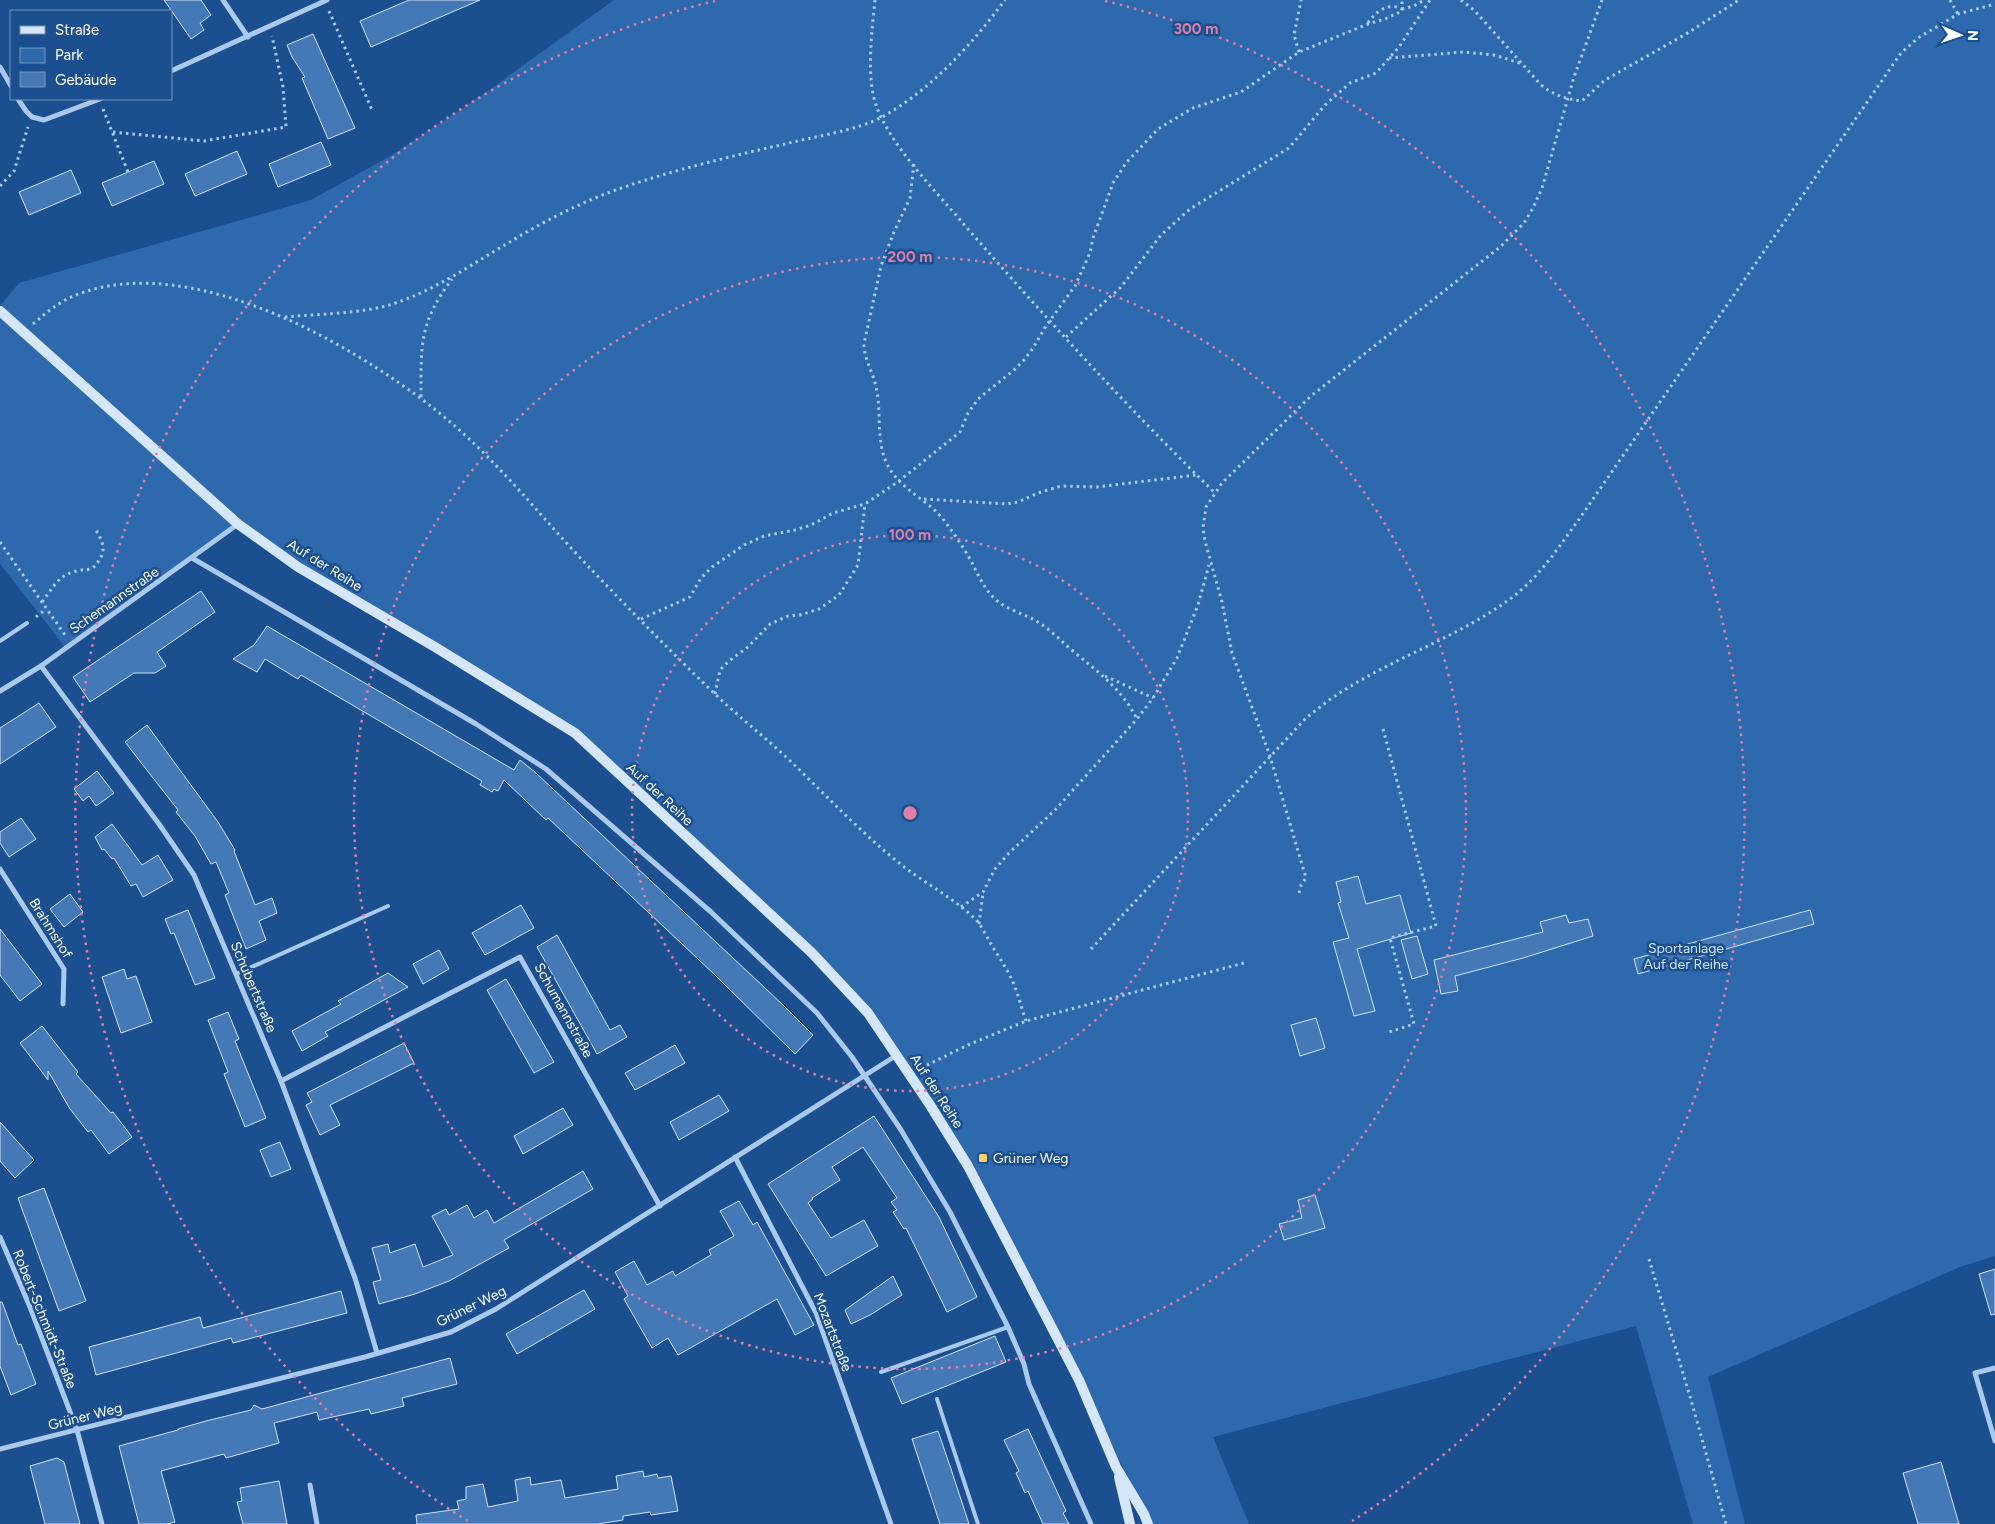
<svg xmlns="http://www.w3.org/2000/svg" width="1995" height="1524" font-family="Figtree,sans-serif">
  <style>
    .green { fill: #2e69ad }
    .building { fill: #4478b7; stroke: #cfe3fa }
    .lines { fill: none; stroke-linecap: round; stroke-linejoin: round }
    .path { stroke: #a9c9ee; stroke-width: 3; stroke-dasharray: 2.5 4; stroke-linecap: butt }
    .lane { stroke: #a9c9ee; stroke-width: 4 }
    .street { stroke: #a9c9ee; stroke-width: 5 }
    .secondary { stroke: #d6e6fa; stroke-width: 10 }
    .ring { fill: none; stroke: #dd80a5; stroke-width: 2.5; stroke-dasharray: 2.5 5 }
    .poi-dot { fill: #ffd166; stroke: #1b4f8f; stroke-width: 2 }
    .labels { text-anchor: middle; stroke-width: 5; stroke-linejoin: round; paint-order: stroke }
    .street-label { font-size: 14px; fill: #fff; stroke: #1b4f8f }
    .park-label { font-size: 14px; fill: #cfe3fa; stroke: #1b4f8f }
    .poi-label { font-size: 14px; fill: #fff; stroke: #1b4f8f; text-anchor: start }
    .centre { fill: #dd80a5; stroke: #1b4f8f; stroke-width: 2.5 }
    .ring-label { font-size: 15px; text-anchor: middle; font-weight: bold; fill: #dd80a5; stroke: #1b4f8f; stroke-width: 5; stroke-linejoin: round; paint-order: stroke }
  </style>
  <rect width="100%" height="100%" fill="#1b4f8f"/>
  <polygon class="green" points="614,0 1995,0 1995,1256 1960,1267 1708,1377 1745,1524 1693,1524 1636,1326 1213,1437 1249,1524 1150,1524 1146,1512 1121,1464 1081,1376 972,1162 873,1012 575,729 298,565 238,524 66,648 0,564 0,306 19,283 311,200 392,155 471,103"/>
  <g class="building">
    <polygon points="164,0 201,0 211,15 200,23 204,30 191,39"/>
    <polygon points="409,0 480,0 371,47 360,21"/>
    <polygon points="313,34 355,128 328,139 302,78 305,77 292,57 287,45"/>
    <polygon points="321,142 331,165 278,187 269,164"/>
    <polygon points="237,151 247,174 195,196 185,174"/>
    <polygon points="154,161 164,184 112,206 102,183"/>
    <polygon points="71,170 81,193 29,215 19,192"/>
    <polygon points="201,591 215,612 157,652 166,666 155,673 134,673 90,702 73,677"/>
    <polygon points="267,626 514,770 520,760 536,773 782,1004 813,1035 795,1054 715,975 548,818 546,820 504,780 498,791 494,789 492,792 480,785 482,781 301,675 298,679 265,659 257,672 233,659 254,645"/>
    <polygon points="39,703 56,727 0,764 0,728"/>
    <polygon points="147,725 218,822 235,850 234,851 255,905 272,898 277,913 259,921 266,940 246,949 225,895 229,893 216,862 211,864 195,836 176,812 178,810 125,742"/>
    <polygon points="97,771 114,793 96,806 89,796 83,801 74,789"/>
    <polygon points="21,818 36,839 9,857 0,843 0,832"/>
    <polygon points="112,824 142,865 158,855 173,880 143,897 136,884 131,886 114,858 112,859 104,849 102,850 95,837"/>
    <polygon points="1358,876 1366,904 1400,895 1411,933 1357,949 1375,1011 1354,1016 1333,942 1349,938 1338,903 1341,902 1336,882"/>
    <polygon points="70,894 83,912 64,927 50,909"/>
    <polygon points="521,905 534,928 485,955 472,933"/>
    <polygon points="188,910 215,978 195,985 174,933 171,934 165,919"/>
    <polygon points="1810,910 1814,924 1638,974 1634,959"/>
    <polygon points="1566,915 1569,923 1588,919 1593,936 1523,958 1455,976 1458,991 1441,994 1434,960 1543,932 1540,922"/>
    <polygon points="0,929 42,984 20,1001 0,975"/>
    <polygon points="557,935 610,1030 620,1025 627,1037 597,1054 537,947"/>
    <polygon points="1417,936 1428,974 1412,979 1401,940"/>
    <polygon points="439,950 449,969 423,984 413,964"/>
    <polygon points="124,969 127,979 136,976 152,1022 121,1033 102,977"/>
    <polygon points="388,973 408,987 325,1032 328,1036 302,1051 292,1031 341,1004 338,1001"/>
    <polygon points="506,979 554,1062 534,1073 487,990"/>
    <polygon points="228,1012 239,1039 235,1041 266,1118 245,1127 224,1074 228,1072 208,1020"/>
    <polygon points="1316,1018 1325,1048 1300,1056 1291,1025"/>
    <polygon points="42,1026 78,1072 76,1074 111,1113 113,1112 132,1137 109,1154 91,1130 88,1132 70,1109 48,1071 48,1080 20,1043"/>
    <polygon points="404,1043 414,1063 330,1105 340,1125 320,1135 306,1105 312,1102 307,1093"/>
    <polygon points="675,1045 685,1063 635,1090 625,1073"/>
    <polygon points="719,1095 729,1111 679,1140 670,1122"/>
    <polygon points="563,1108 573,1125 523,1154 514,1136"/>
    <polygon points="874,1116 939,1217 977,1297 947,1312 906,1228 904,1229 893,1212 897,1210 891,1202 897,1198 863,1147 832,1167 840,1180 812,1198 813,1199 808,1203 831,1238 864,1220 878,1246 826,1276 768,1184"/>
    <polygon points="0,1122 34,1160 15,1178 0,1161"/>
    <polygon points="280,1142 291,1169 271,1177 260,1150"/>
    <polygon points="583,1171 593,1189 504,1240 509,1248 449,1281 415,1294 379,1304 373,1282 381,1280 372,1248 388,1244 390,1253 415,1244 423,1267 453,1255 432,1216 446,1209 449,1215 467,1205 474,1218 487,1210 494,1223"/>
    <polygon points="44,1188 86,1301 59,1311 18,1198"/>
    <polygon points="1315,1195 1325,1228 1284,1240 1279,1224 1302,1218 1298,1200"/>
    <polygon points="739,1201 753,1225 757,1222 814,1325 795,1335 777,1299 678,1355 668,1338 652,1348 624,1299 628,1296 615,1272 634,1261 647,1285 673,1271 675,1276 711,1255 709,1250 734,1236 720,1211"/>
    <polygon points="1995,1269 1995,1314 1991,1315 1979,1274"/>
    <polygon points="893,1276 902,1295 870,1315 851,1324 845,1310"/>
    <polygon points="584,1290 595,1309 517,1354 506,1334"/>
    <polygon points="341,1291 347,1313 233,1343 231,1338 96,1375 89,1347 200,1317 203,1328"/>
    <polygon points="0,1302 2,1302 18,1345 21,1344 36,1384 11,1395 0,1366"/>
    <polygon points="995,1336 1006,1362 902,1404 891,1378"/>
    <polygon points="450,1358 457,1384 402,1398 404,1406 371,1414 369,1409 319,1420 317,1412 274,1423 279,1443 226,1458 224,1454 161,1471 175,1522 167,1524 139,1524 119,1446 178,1430 178,1429 206,1421 251,1410 254,1405 262,1409"/>
    <polygon points="1028,1429 1066,1511 1063,1513 1069,1524 1043,1524 1028,1491 1025,1493 1016,1473 1019,1471 1004,1440"/>
    <polygon points="938,1431 951,1469 969,1524 940,1524 912,1439"/>
    <polygon points="57,1458 64,1462 80,1524 45,1524 30,1466"/>
    <polygon points="1941,1462 1959,1524 1918,1524 1903,1473"/>
    <polygon points="643,1471 644,1477 657,1474 658,1478 671,1476 678,1511 651,1515 650,1512 623,1516 623,1520 598,1524 417,1524 416,1515 459,1509 457,1501 466,1499 466,1487 483,1484 488,1507 518,1501 515,1480 530,1477 531,1485 561,1480 565,1498 618,1489 616,1476"/>
    <polygon points="279,1481 287,1524 243,1524 237,1502 242,1501 240,1488"/>
  </g>
  <g class="lines">
    <g class="path">
      <path d="M875 0C872 30 866 77 876 105 890 145 934 189 961 221 1042 314 1126 406 1214 492"/>
      <path d="M1461 0 1475 11 1541 85C1554 95 1565 99 1582 101L1605 80 1686 34 1739 0"/>
      <polyline points="1950,0 1958,14"/>
      <polyline points="329,11 372,110"/>
      <path d="M1368 23C1376 11 1389 2 1402 9V0"/>
      <polyline points="1299,52 1294,35 1301,0"/>
      <polyline points="1389,58 1464,52 1494,55 1520,63"/>
      <polyline points="103,109 128,172"/>
      <polyline points="113,132 204,141 286,127 283,87 272,36"/>
      <path d="M914 164 910 198 894 232 881 266 864 344C864 359 873 372 876 387 883 416 873 449 894 475 909 494 932 503 946 523 955 535 964 548 971 561 978 574 984 589 995 599 1008 611 1027 614 1041 624 1053 632 1062 642 1073 651 1099 673 1121 688 1137 719"/>
      <polyline points="0,186 14,171 28,127"/>
      <path d="M285 317C318 314 354 314 386 306 431 293 469 266 508 243 541 223 577 204 613 191 669 171 728 157 785 144 812 137 859 130 882 117 931 90 972 44 1005 0"/>
      <path d="M33 324C47 312 60 301 76 295 194 248 370 352 456 427 504 469 543 519 587 565 629 609 672 653 716 695 738 716 762 735 785 756 823 792 858 830 899 863 924 883 956 899 978 922 983 929 987 937 991 944 998 956 1006 967 1011 978 1018 992 1021 1007 1026 1021"/>
      <polyline points="1066,337 1121,287 1161,235 1190,209 1289,148 1325,105 1350,83 1376,73 1399,47 1430,0"/>
      <path d="M421 397C421 345 419 323 452 279"/>
      <polyline points="924,499 1007,504 1018,502 1038,493 1061,486 1097,487 1196,475"/>
      <polyline points="0,542 65,635"/>
      <path d="M42 602C59 579 61 571 92 569 106 554 106 547 96 530"/>
      <polyline points="36,617 46,609"/>
      <polyline points="641,619 690,597 701,578 712,567 744,545 764,536 795,530 811,525 833,513 865,504 899,481 960,432 968,413 978,399 1014,370 1025,359 1033,348 1046,326 1075,286 1090,253 1093,238 1113,183 1126,163 1158,129 1193,108 1241,92 1299,52 1368,24 1385,19 1398,13 1402,9 1414,6 1424,0"/>
      <polyline points="1105,676 1153,698"/>
      <polyline points="715,694 720,670 729,661 748,647 770,624 788,616 800,615 819,609 839,595 858,565 865,504"/>
      <polyline points="1383,729 1436,926 1390,938 1414,1024 1389,1032"/>
      <polyline points="1299,893 1301,885 1306,878 1270,756 1232,653 1222,602 1205,541 1203,528 1206,507 1222,483 1311,396 1500,247 1524,223 1533,208 1542,188 1574,77 1602,0"/>
      <polyline points="961,907 983,892 995,869 1009,853 1056,809 1137,719 1153,698 1177,658 1198,605 1209,565"/>
      <polyline points="979,924 983,893"/>
      <path d="M1091 949 1306 718C1319 708 1332 697 1346 689 1399 656 1459 636 1510 599 1540 577 1561 544 1582 515L1901 53 1918 38 1958 14 1995 4"/>
      <polyline points="921,1068 968,1045 1026,1021 1244,963"/>
      <polyline points="1649,1259 1691,1400 1726,1524"/>
    </g>
    <g class="lane">
      <polyline points="0,641 27,623"/>
      <polyline points="236,974 388,906"/>
      <polyline points="881,1372 1008,1327"/>
      <polyline points="937,1399 978,1524"/>
    </g>
    <g class="street">
      <polyline points="223,0 248,37"/>
      <polyline points="0,67 11,86"/>
      <polyline points="171,71 327,0"/>
      <polyline points="18,99 26,111 32,117 44,120 100,99"/>
      <polyline points="192,558 476,724 546,769 711,912 817,1013 852,1057 901,1130 950,1212 1008,1327 1024,1364 1029,1384 1091,1524"/>
      <polyline points="41,666 159,824 194,875 281,1081 355,1278 377,1353"/>
      <polyline points="0,691 41,666 238,524"/>
      <polyline points="0,869 64,969 63,1004"/>
      <polyline points="281,1081 520,957 660,1206"/>
      <polyline points="735,1157 816,1313 891,1524"/>
      <polyline points="0,1237 30,1307 77,1430 102,1524"/>
      <polyline points="1995,1368 1975,1373 1995,1441"/>
      <polyline points="0,1449 365,1357 451,1332 496,1309 897,1055"/>
      <polyline points="310,1485 317,1524"/>
    </g>
    <g class="secondary">
      <polyline points="0,311 238,524 298,567 435,647 575,733 812,953 868,1013 930,1105 968,1166 1079,1380 1116,1467 1144,1514 1148,1524"/>
      <polyline points="1119,1477 1130,1524"/>
    </g>
  </g>
  <g class="ring">
    <circle cx="910" cy="813" r="278"/>
    <circle cx="910" cy="813" r="556"/>
    <path d="M468 1521A835 835 0 0 1 715 1M1105 1A835 835 0 0 1 1352 1521"/>
  </g>
  <rect class="poi-dot" x="978" y="1153" width="10" height="10" rx="2.5"/>
  <g class="labels">
    <g class="street-label">
      <text transform="translate(325 565) rotate(32)" y="5">Auf der Reihe</text>
      <text transform="translate(114 600) rotate(-35)" y="5">Schemannstraße</text>
      <text transform="translate(660 794) rotate(43)" y="5">Auf der Reihe</text>
      <text transform="translate(51 928) rotate(58)" y="5">Brahmshof</text>
      <text transform="translate(254 987) rotate(67)" y="5">Schubertstraße</text>
      <text transform="translate(564 1010) rotate(61)" y="5">Schumannstraße</text>
      <text transform="translate(937 1091) rotate(57)" y="5">Auf der Reihe</text>
      <text transform="translate(471 1306) rotate(-26)" y="5">Grüner Weg</text>
      <text transform="translate(45 1319) rotate(68)" y="5">Robert-Schmidt-Straße</text>
      <text transform="translate(833 1332) rotate(69)" y="5">Mozartstraße</text>
      <text transform="translate(85 1416) rotate(-14)" y="5">Grüner Weg</text>
    </g>
    <g class="park-label">
      <text x="1686" y="953">Sportanlage<tspan x="1686" dy="16">Auf der Reihe</tspan></text>
    </g>
    <g class="poi-label">
      <text x="993" y="1163">Grüner Weg</text>
    </g>
  </g>
  <circle cx="910" cy="813" r="8" class="centre"/>
  <g class="ring-label">
    <text x="1196" y="34">300 m</text>
    <text x="910" y="262">200 m</text>
    <text x="910" y="540">100 m</text>
  </g>
  <rect x="10" y="10" width="162" height="90" fill="#1b4f8f" stroke="#7695bc"/>
  <rect x="20" y="26" width="25" height="8" fill="#d6e6fa" stroke="#7695bc"/>
  <text x="55" y="35" font-size="15" fill="#ffffff">Straße</text>
  <rect x="20" y="48" width="25" height="15" fill="#2e69ad" stroke="#7695bc"/>
  <text x="55" y="60" font-size="15" fill="#ffffff">Park</text>
  <rect x="20" y="72" width="25" height="15" fill="#4478b7" stroke="#7695bc"/>
  <text x="55" y="85" font-size="15" fill="#ffffff">Gebäude</text>
  <g transform="translate(1960 35) rotate(92)" stroke="#1b4f8f" stroke-width="4" paint-order="stroke">
  <path d="M0-4L9 19L0 12L-9 19Z" fill="#ffffff"/>
  <text y="-8" font-size="14" font-weight="bold" text-anchor="middle" fill="#ffffff">N</text>
  </g>
</svg>
